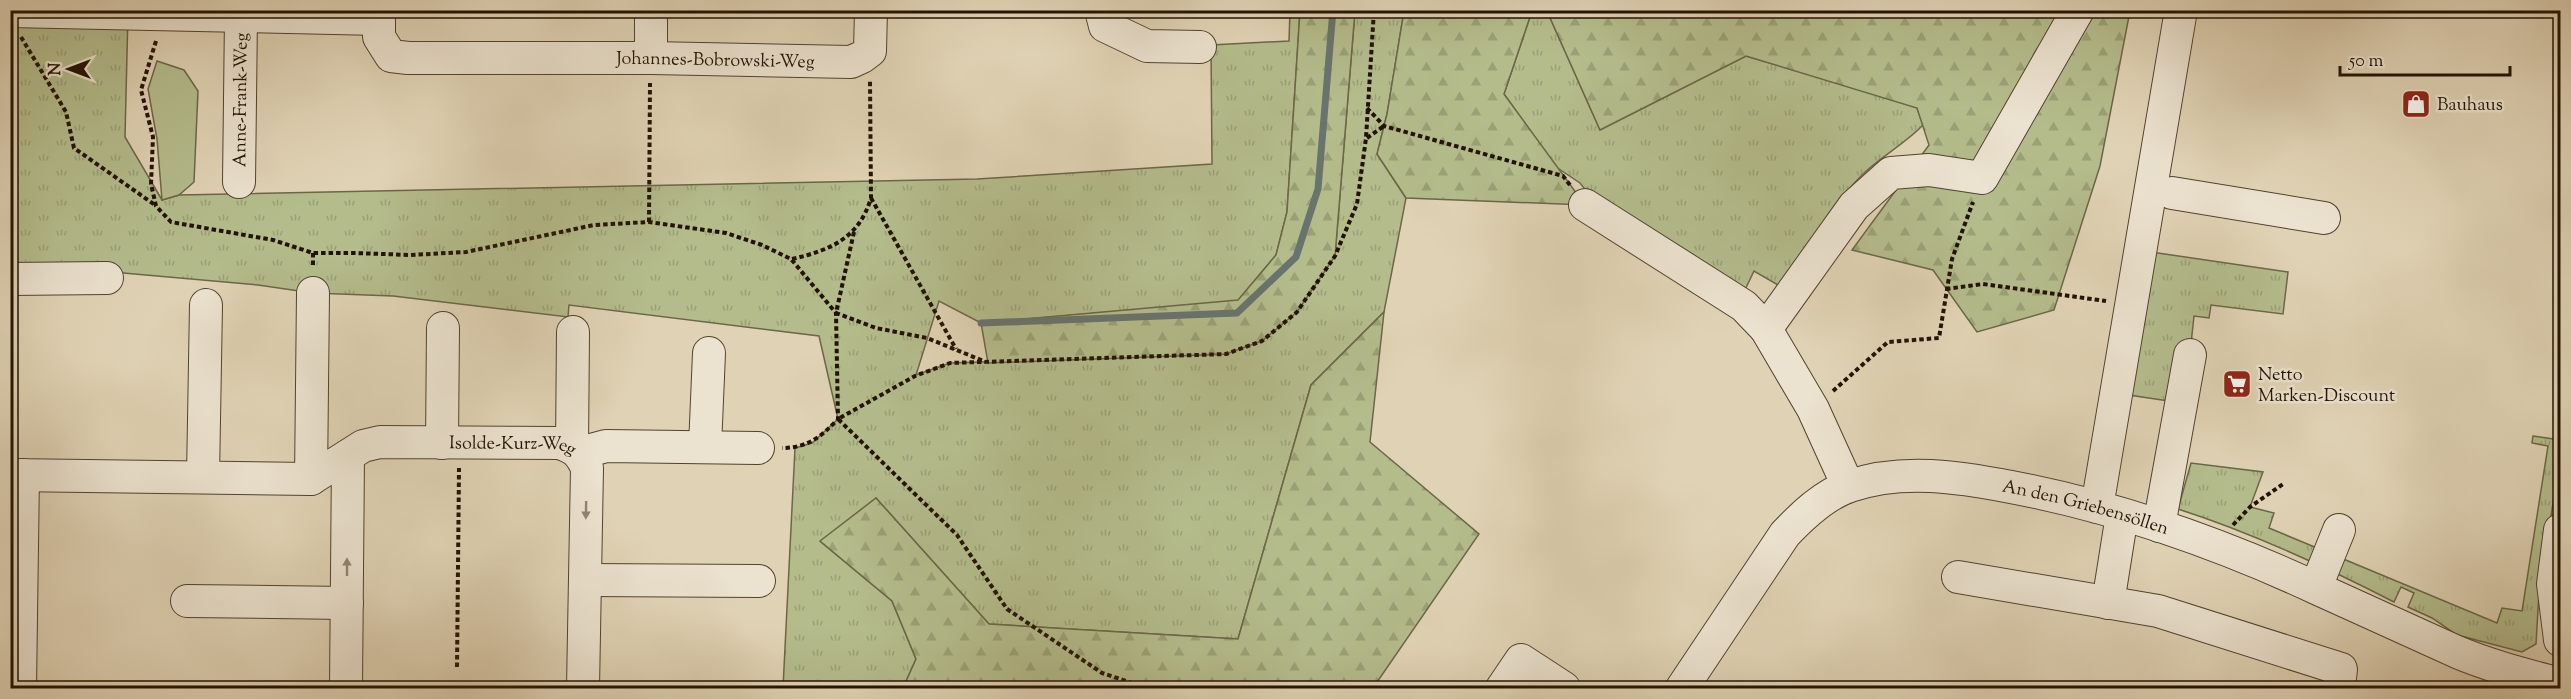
<svg xmlns="http://www.w3.org/2000/svg" width="2571" height="699" font-family="'Sorts Mill Goudy',serif">
  <style>
    .grass { fill: url(#grass-tufts); stroke: #6b6748; stroke-width: 1.5 }
    .forest { fill: url(#forest-firs); stroke: #6b6748; stroke-width: 1.5 }
    .green { fill: #b4bc8c; stroke: #6b6748; stroke-width: 1.5 }
    .lines { fill: none; stroke-linecap: round; stroke-linejoin: round }
    .stream { stroke: #68746e; stroke-width: 7 }
    .minor-casing { stroke: #524230; stroke-width: 34 }
    .path { stroke: #221203; stroke-width: 4; stroke-dasharray: 4.5 3; stroke-linecap: butt }
    .minor { stroke: #ebe2cf; stroke-width: 32 }
    .oneway { fill: #918473 }
    .labels { text-anchor: middle; stroke-width: 5; stroke-linejoin: round; paint-order: stroke }
    .street-label { font-size: 18px; fill: #221203; stroke: #ebe2cf }
    .poi-label { font-size: 18px; fill: #221203; stroke: #ebe2cf; text-anchor: start }
  </style>
  <defs>
    <pattern id="grass-tufts" width="24" height="20" patternUnits="userSpaceOnUse" patternTransform="scale(1.5)"><rect width="24" height="20" fill="#b4bc8c"/><path d="M3 7l-1-3M5 7V3M7 7l1-3M15 17l-1-3M17 17v-4M19 17l1-3" fill="none" stroke="#9aa177"/></pattern>
    <pattern id="forest-firs" width="22" height="20" patternUnits="userSpaceOnUse" patternTransform="scale(1.5)"><rect width="22" height="20" fill="#b4bc8c"/><path d="M5 1l3.5 6h-7zM16 11l3.5 6h-7z" fill="#9aa177"/></pattern>
  </defs>
  <rect width="100%" height="100%" fill="#e0d3b5"/>
  <filter id="stains"><feTurbulence type="fractalNoise" baseFrequency=".00333" numOctaves="4"/><feColorMatrix values="0 0 0 0 .2 0 0 0 0 .09 0 0 0 0 .02 0 0 0 .5 -.17"/></filter>
  <radialGradient id="worn" r=".72"><stop offset=".6" stop-color="#630" stop-opacity="0"/><stop offset="1" stop-color="#630" stop-opacity=".3"/></radialGradient>
  <g class="grass">
    <polygon points="11,11 128,13 125,137 162,200 179,195 977,179 1212,164 1211,45 1289,41 1290,11 1300,11 1287,212 1276,255 1238,301 981,323 939,301 916,375 950,363 1226,354 1335,256 1355,11 1404,11 1387,114 1377,154 1406,198 1384,312 1311,385 1238,639 989,624 876,498 821,542 892,601 916,659 903,688 783,688 795,448 812,443 838,419 819,336 569,305 568,317 393,296 313,293 258,285 112,272 11,268"/>
    <path d="M1532 11H1547L1600 130 1746 56 1905 103 1917 108 1923 125C1905 144 1881 156 1862 175 1830 207 1807 249 1783 288L1754 271 1743 294 1592 198 1580 183 1556 167 1504 94Z"/>
    <polygon points="2151,252 2288,272 2283,314 2211,305 2209,318 2194,316 2191,344 2175,402 2129,395"/>
    <path d="M2533 436 2560 440V459L2539 592 2536 644 2522 652 2457 635 2432 618 2408 607 2414 593 2401 587 2394 602C2324 566 2253 533 2178 509L2191 463 2263 472 2250 507 2274 513 2269 528 2497 623 2502 608 2522 611 2548 446 2532 443Z"/>
  </g>
  <g class="forest">
    <polygon points="1300,11 1355,11 1335,256 1297,312 1262,341 1226,354 988,363 981,323 1238,300 1276,255 1287,212"/>
    <polygon points="1404,11 1532,11 1504,94 1585,205 1406,198 1377,154 1387,114"/>
    <polygon points="1547,11 2130,11 2100,166 2054,310 1977,332 1933,270 1852,250 1929,145 1917,108 1746,56 1600,130"/>
    <polygon points="1384,312 1370,442 1479,534 1373,688 903,688 916,659 892,601 820,541 876,498 989,624 1238,639 1311,385"/>
  </g>
  <polygon class="green" points="157,61 184,70 198,91 194,182 179,195 162,200 157,139 148,89"/>
  <g class="lines">
    <polyline class="stream" points="981,323 1237,313 1296,257 1318,189 1333,10"/>
    <g class="minor-casing">
      <g id="minor">
        <path id="s1" d="M379 10V37L391 56 408 58H651L851 62 862 57 870 51 871 10"/>
        <polyline points="1101,10 1105,26 1147,46 1200,47"/>
        <polyline points="10,11 379,19"/>
        <polyline points="651,58 651,10"/>
        <path id="s2" d="M239 182 241 16"/>
        <polyline points="2172,193 2324,218"/>
        <polyline points="1585,205 1744,306 1766,329 1813,409 1848,486"/>
        <polyline points="10,279 107,278"/>
        <polyline points="1766,329 1854,206 1891,173 1929,170 1982,178 2078,10"/>
        <polyline points="442,443 443,328"/>
        <polyline points="572,447 573,332"/>
        <polyline points="705,447 709,353"/>
        <polyline points="580,453 606,446 758,448"/>
        <path id="s3" d="M10 475 311 479 363 446 380 442 559 443C575 448 580 453 587 468L583 688"/>
        <polyline points="203,477 206,305"/>
        <polyline points="311,479 313,293"/>
        <polyline points="2097,507 2181,10"/>
        <polyline points="2159,526 2190,355"/>
        <polyline points="2560,530 2553,584 2560,640"/>
        <polyline points="1958,577 2158,611 2341,669 2339,688"/>
        <polyline points="585,580 759,581"/>
        <polyline points="2316,587 2339,530"/>
        <polyline points="187,601 347,603"/>
        <polyline points="2108,603 2122,515"/>
        <polyline points="20,688 23,475"/>
        <polyline points="346,688 348,456"/>
        <polyline points="1502,688 1521,660 1564,688"/>
        <path id="s4" d="M1682 688 1785 534C1803 515 1825 494 1850 486 1902 468 1959 477 2011 487 2116 507 2219 543 2316 588 2363 609 2410 631 2457 652 2490 666 2526 675 2560 684"/>
      </g>
    </g>
    <g class="path">
      <polyline points="21,37 66,112 74,148 155,205"/>
      <path d="M156 41 141 90 153 137 151 184 156 206 171 222 273 240 313 253H354L411 255 466 252 594 225 649 222 726 233 762 245 791 259 836 313 838 419C821 437 807 448 782 448"/>
      <polyline points="1367,108 1384,126 1563,176 1570,185"/>
      <polyline points="1367,138 1384,126"/>
      <polyline points="871,198 956,349"/>
      <polyline points="649,222 650,83"/>
      <polyline points="854,232 836,313 876,328 927,338 986,362"/>
      <polyline points="313,253 313,267"/>
      <path d="M792 259C831 250 859 238 871 198L870 81"/>
      <polyline points="1946,289 1983,284 2106,301"/>
      <polyline points="1833,391 1888,342 1939,338 1952,259 1973,202"/>
      <polyline points="2233,525 2250,507 2283,484"/>
      <polyline points="457,667 459,468"/>
      <polyline points="1147,688 1102,673 1007,609 957,535 838,419 915,376 950,363 1226,354 1262,341 1297,312 1335,256 1357,204 1366,138 1374,10"/>
    </g>
    <use href="#minor" class="minor"/>
  </g>
  <defs><path id="oneway-solid" d="M-6-.8H1V-3.2L6.5 0L1 3.2V.8H-6Z" transform="scale(1.5)"/></defs>
  <g class="oneway">
    <use href="#oneway-solid" transform="translate(586 510) rotate(91)"/>
    <use href="#oneway-solid" transform="translate(347 567) rotate(-90)"/>
  </g>
  <defs>
    <g id="shop-square" transform="scale(1.5)"><rect x="-9" y="-9" width="18" height="18" rx="4" fill="#8f2418" stroke="#ebe2cf"/><path d="M-5-2.5h2.3a2.7 3.5 0 0 1 5.4 0H5L5.5 6h-11ZM-1.5-2.5h3a1.5 2.3 0 0 0-3 0Z" fill="#fff"/></g>
    <g id="supermarket-square" transform="scale(1.5)"><rect x="-9" y="-9" width="18" height="18" rx="4" fill="#8f2418" stroke="#ebe2cf"/><path d="M-6-5.5h2.5l.6 2H6L4.5 2H-2.5L-4.4-4H-6ZM-1.5 3.2a1.3 1.3 0 1 0 .1 0ZM3 3.2a1.3 1.3 0 1 0 .1 0Z" fill="#fff"/></g>
  </defs>
  <g fill-rule="evenodd">
    <use href="#shop-square" x="2416" y="104"/>
    <use href="#supermarket-square" x="2237" y="384"/>
  </g>
  <g class="labels">
    <g class="street-label">
      <text dy="6" stroke="none"><textPath href="#s1" startOffset="374">Johannes-Bobrowski-Weg</textPath></text>
      <text dy="6" stroke="none"><textPath href="#s2" startOffset="82">Anne-Frank-Weg</textPath></text>
      <text dy="6" stroke="none"><textPath href="#s3" startOffset="513">Isolde-Kurz-Weg</textPath></text>
      <text dy="6" stroke="none"><textPath href="#s4" startOffset="507">An den Griebensöllen</textPath></text>
    </g>
    <g class="poi-label">
      <text x="2437" y="110">Bauhaus</text>
      <text x="2258" y="380">Netto<tspan x="2258" dy="21">Marken-Discount</tspan></text>
    </g>
  </g>
  <rect width="2571" height="699" fill="none" stroke="#e0d3b5" stroke-width="36"/>
  <rect x="12" y="12" width="2547" height="675" fill="none" stroke="#221203" stroke-width="3"/>
  <rect x="18" y="18" width="2535" height="663" fill="none" stroke="#221203" stroke-width="1.5"/>
  <g transform="translate(69 69) rotate(270)" stroke="#ebe2cf" stroke-width="4.5" paint-order="stroke">
  <path d="M0-4.5L10 22L0 15L-10 22Z" fill="#221203"/>
  <text y="-9" font-size="16" font-weight="bold" text-anchor="middle" fill="#221203">N</text>
  </g>
  <path d="M2340 66v9h170v-9" fill="none" stroke="#221203" stroke-width="3"/>
  <text x="2349" y="66" font-size="18" fill="#221203" stroke="#ebe2cf" stroke-width="4.5" paint-order="stroke">50 m</text>
  <rect width="100%" height="100%" filter="url(#stains)"/>
  <rect width="100%" height="100%" fill="url(#worn)"/>
</svg>
